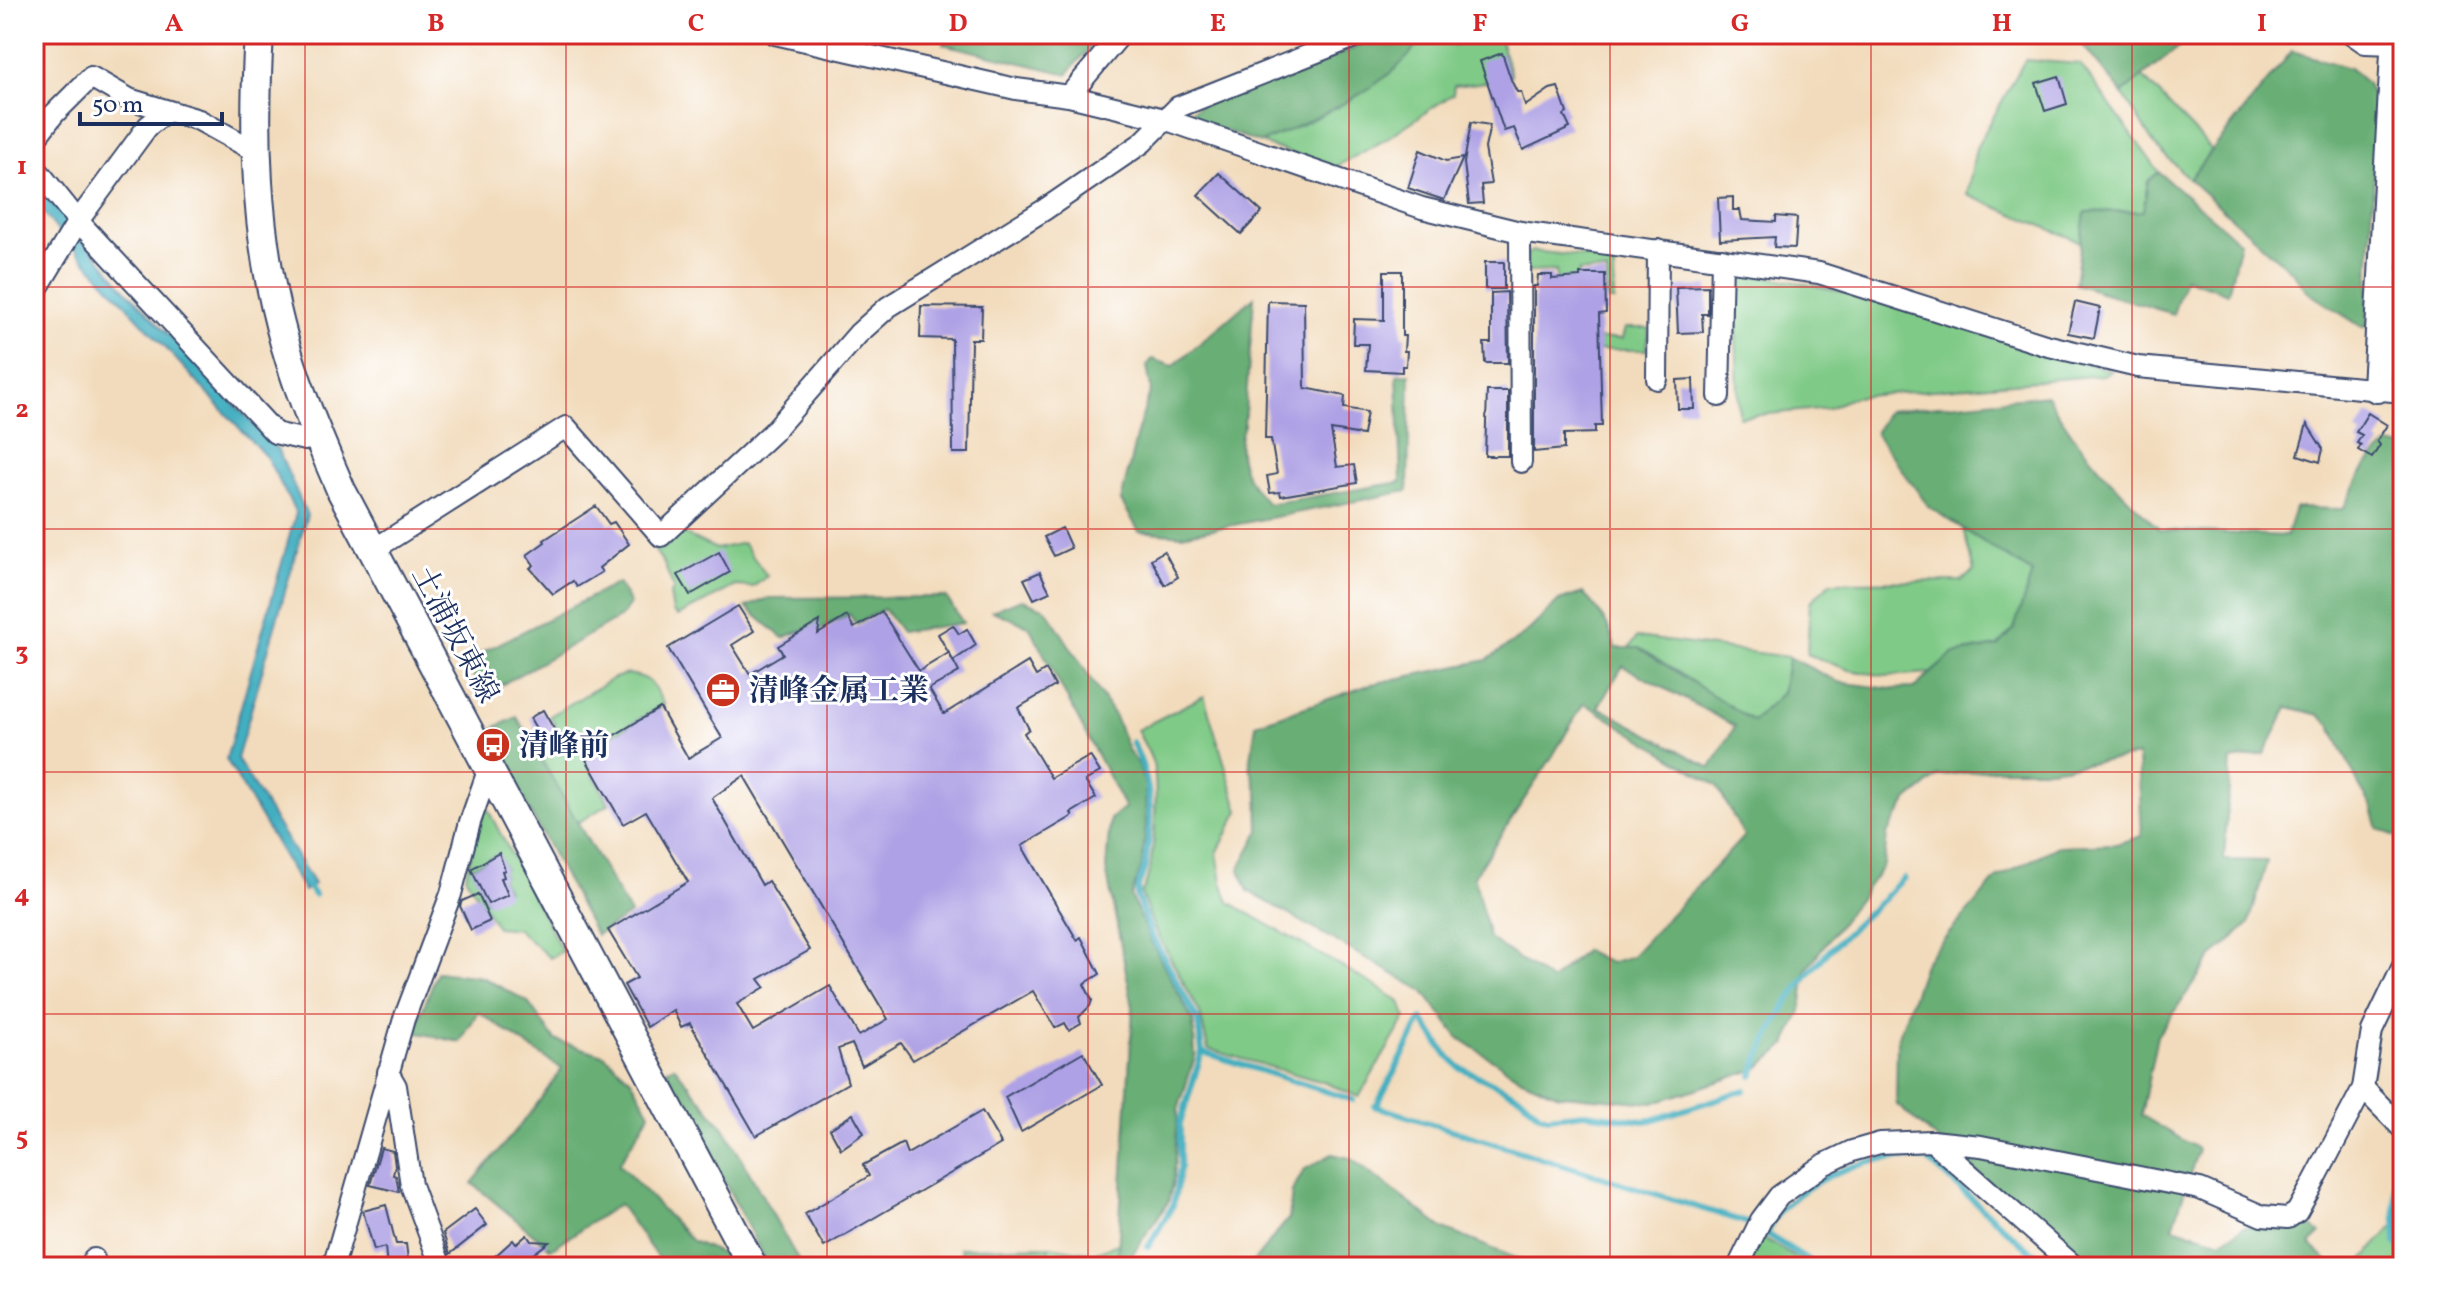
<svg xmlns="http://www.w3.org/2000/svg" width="2437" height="1301" font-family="Vollkorn,'Noto Serif JP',serif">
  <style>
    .green { fill: #80ca87; stroke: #4e7c72; stroke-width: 2; fill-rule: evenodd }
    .forest { fill: #68ae74; stroke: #426e69; stroke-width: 2; fill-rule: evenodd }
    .water { fill: #42afc0; stroke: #2e6f8f; stroke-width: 2 }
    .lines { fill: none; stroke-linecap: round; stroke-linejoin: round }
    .stream { stroke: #42afc0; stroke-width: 6 }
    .canal { stroke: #42afc0; stroke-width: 20 }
    .building { fill: #aea1e5; fill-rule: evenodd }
    .street-casing { stroke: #3b496c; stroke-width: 24 }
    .secondary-casing { stroke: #3b496c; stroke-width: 32 }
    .street { stroke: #fff; stroke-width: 20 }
    .secondary { stroke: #fff; stroke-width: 28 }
    .grid { fill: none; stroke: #d62828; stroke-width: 2; stroke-opacity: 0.55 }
    .labels { text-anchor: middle; stroke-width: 6; stroke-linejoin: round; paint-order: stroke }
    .street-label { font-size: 30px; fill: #1b2f5e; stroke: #fff }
    .poi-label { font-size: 30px; font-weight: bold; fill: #1b2f5e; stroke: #fff; text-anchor: start }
    .neatline { fill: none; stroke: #d62828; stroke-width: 3 }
    .grid-label { font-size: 26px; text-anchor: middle; font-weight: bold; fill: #d62828 }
  </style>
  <rect width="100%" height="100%" fill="#fff"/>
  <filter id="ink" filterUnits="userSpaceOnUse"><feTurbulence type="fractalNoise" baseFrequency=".0125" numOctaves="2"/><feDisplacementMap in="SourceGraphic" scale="16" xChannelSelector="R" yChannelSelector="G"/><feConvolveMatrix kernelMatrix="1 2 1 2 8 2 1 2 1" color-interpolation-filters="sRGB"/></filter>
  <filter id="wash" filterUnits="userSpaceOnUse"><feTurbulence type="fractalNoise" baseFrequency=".006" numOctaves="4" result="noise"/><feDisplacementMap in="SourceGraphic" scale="32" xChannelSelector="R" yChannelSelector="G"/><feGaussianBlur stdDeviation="1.8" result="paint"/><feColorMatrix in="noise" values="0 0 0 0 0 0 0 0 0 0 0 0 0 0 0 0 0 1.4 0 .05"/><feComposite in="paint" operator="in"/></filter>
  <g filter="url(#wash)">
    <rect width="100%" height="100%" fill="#f2dbbc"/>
    <g class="green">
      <polygon points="1422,34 1441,34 1444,43 1451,41 1453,46 1474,39 1473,34 1498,34 1511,75 1486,82 1454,86 1453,94 1383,141 1334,168 1261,143 1334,108 1418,44"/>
      <polygon points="2025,60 2080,64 2159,172 2148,181 2143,211 2085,212 2081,242 1967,195 1976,148"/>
      <polygon points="2142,76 2212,150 2189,179 2154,144 2122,93"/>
      <polygon points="1532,251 1614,260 1614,301 1608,301 1607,272 1579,271 1577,283 1583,339 1622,339 1625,328 1649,328 1647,350 1568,350 1557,306 1556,271 1526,272 1526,255"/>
      <path d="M1734 272C1863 288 1988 334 2112 371L2103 375 1853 397 1829 408 1739 417Z"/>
      <polygon points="1963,529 2033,573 2014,629 1998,646 1953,654 1931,673 1886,676 1849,670 1807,654 1810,602 1831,582 1961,581 1974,571"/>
      <polygon points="682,533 716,549 743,543 767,576 753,587 735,586 678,616 673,612 670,594 674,589 664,564 649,542 656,540 662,549"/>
      <polygon points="1637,637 1789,657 1782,693 1753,721 1639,648 1629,648"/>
      <path d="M626 674C651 676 653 684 664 705L581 753 609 804 577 823 540 758 566 743 550 716 612 679Z"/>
      <path d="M1204 696 1239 811 1217 853 1222 882 1229 902 1377 987 1400 1002 1406 1017 1359 1097 1326 1083 1208 1049 1200 1013 1154 928 1141 893C1155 874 1159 788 1153 764 1150 753 1142 741 1137 730Z"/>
      <path d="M486 806 562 951 550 958 517 929 497 927 465 876ZM498 854 505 869 501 871 504 876 501 878 507 890 486 901 472 867Z"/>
      <polygon points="2396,1223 2401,1267 2356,1267"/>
      <polygon points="1761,1237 1813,1267 1747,1267"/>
      <polygon points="1118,1244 1117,1267 1046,1267 1049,1246 1094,1253"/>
    </g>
    <g class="forest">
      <polygon points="949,34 1102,34 1067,74 943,44"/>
      <path d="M1385 34H1422C1404 83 1306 122 1261 143L1184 117 1199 106 1337 56Z"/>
      <polygon points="2091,34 2195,34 2122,93 2081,43"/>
      <polygon points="2292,51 2349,68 2367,83 2377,109 2367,327 2362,327 2309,293 2293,273 2189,179"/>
      <polygon points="2159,172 2240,242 2228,293 2185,278 2173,314 2075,284 2085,212 2143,211 2148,181"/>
      <path d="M1254 297 1244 425C1232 456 1246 481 1268 504L1401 482 1397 375 1410 374 1408 491 1182 535 1139 531 1121 501 1137 433 1151 389 1147 366 1152 359 1173 366Z"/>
      <path d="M2047 395C2076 448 2118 489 2160 530L2286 536 2295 508 2343 509 2366 465 2389 444 2403 447V839L2378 829 2371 805 2361 789 2330 725 2319 715 2288 707 2264 754 2231 760 2224 860 2267 861 2249 924 2212 957 2157 1036 2141 1115 2198 1149 2173 1227 2222 1241 2244 1227 2281 1224 2301 1219 2320 1233 2310 1244 2334 1267H2086L1896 1104 1897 1041 1925 961 1997 878 2058 846 2116 844 2142 836 2138 756 2050 769H1995L1939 776 1908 800 1887 834 1884 865 1806 970 1801 1011 1786 1045 1757 1069 1653 1103 1559 1095 1522 1079 1459 1038 1423 991 1248 891 1239 869 1259 832 1258 794 1250 766 1256 724 1372 684 1487 660 1526 633 1559 601 1583 593C1598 609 1611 626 1615 648H1639L1753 721 1782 693 1789 657 1838 682 1891 689 1914 688 1953 654 1998 646 2014 629 2032 573 1929 507 1875 433 1888 411ZM1623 666 1735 726 1711 768 1598 707ZM1584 703 1717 786 1744 836 1632 956 1610 963 1585 950 1551 981 1489 938 1474 876 1552 757Z"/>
      <polygon points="618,583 630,604 622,616 482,696 467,660"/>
      <polygon points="946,597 963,623 901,632 884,609 856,624 849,614 808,636 803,630 783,638 746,607 769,598"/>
      <polygon points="1021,599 1046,609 1115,717 1129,752 1139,765 1145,787 1146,826 1142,866 1131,896 1150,939 1193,1021 1195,1056 1178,1110 1174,1176 1168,1202 1130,1258 1131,1267 1117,1267 1133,1007 1106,869 1110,819 1125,808 1029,626 992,611"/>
      <polygon points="517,717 630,914 596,935 487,731"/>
      <polygon points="437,972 482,977 527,1001 555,1040 604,1055 631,1079 650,1113 619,1164 692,1241 736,1260 739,1267 664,1267 619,1204 551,1249 472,1183 532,1111 562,1069 478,1012 460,1042 414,1032"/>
      <polygon points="674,1066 725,1129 802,1267 769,1267 666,1070"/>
      <polygon points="1332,1154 1350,1158 1444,1229 1528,1263 1620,1267 1249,1267 1289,1218 1292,1191 1304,1170"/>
      <polygon points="1049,1246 1046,1267 965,1267 960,1248"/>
    </g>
    <polygon class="water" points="34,180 127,291 278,450 307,515 237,759 314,884 304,891 226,759 296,513 267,458 58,231 34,200"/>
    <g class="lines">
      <g class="stream">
        <path d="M1132 742C1154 782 1152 823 1145 866 1143 877 1136 886 1137 896L1151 934 1198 1021 1202 1052 1180 1124V1169L1173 1205 1148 1247"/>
        <polyline points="305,881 314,895"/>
        <polyline points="1202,1052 1353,1100"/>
        <path d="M1752 1076C1763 1049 1774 1023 1790 999 1820 953 1866 917 1904 878"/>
        <polyline points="1375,1106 1751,1224"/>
        <polyline points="1376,1107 1422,1019 1446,1054 1459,1067 1521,1097 1539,1114 1548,1117 1585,1113 1643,1121 1652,1120 1745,1090"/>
        <path d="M1766 1234C1771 1225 1776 1215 1783 1208 1819 1172 1877 1153 1927 1159L2021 1243 2052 1267"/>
        <polyline points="1768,1235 1820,1267"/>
      </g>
      <polyline class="canal" points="2401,1029 2403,1241"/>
    </g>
    <g id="blocks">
      <g class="building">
        <polygon points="1502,53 1512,82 1517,92 1521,92 1525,106 1550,89 1558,87 1567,113 1564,115 1570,128 1523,150 1514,128 1504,131 1480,61"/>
        <polygon points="2059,76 2067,104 2045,111 2036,83"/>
        <polygon points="1471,122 1490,125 1485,148 1491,184 1481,185 1483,203 1469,204 1464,163"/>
        <polygon points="1420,150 1446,161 1463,158 1444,200 1408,188"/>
        <polygon points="1219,173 1262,212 1241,234 1198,195"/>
        <polygon points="1733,197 1733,210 1740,210 1742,220 1776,222 1776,216 1797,218 1795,248 1774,247 1775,237 1720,240 1718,198"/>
        <rect x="1485" y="262" width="19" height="27"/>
        <polygon points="1384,271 1402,271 1402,336 1405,336 1404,351 1407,351 1406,366 1402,366 1402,372 1366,370 1368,344 1353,344 1354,319 1384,320"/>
        <polygon points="1580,274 1605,274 1606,313 1599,314 1602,426 1595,426 1595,433 1564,434 1564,449 1534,452 1534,286 1537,286 1538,275 1552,275 1552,279 1580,277"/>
        <polygon points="1708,286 1708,314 1702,314 1703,332 1678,333 1676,287"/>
        <polygon points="1507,292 1508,363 1485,363 1484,343 1491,343 1491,293"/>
        <polygon points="1268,301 1304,302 1305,388 1345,396 1344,408 1367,412 1363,435 1331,430 1337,467 1354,465 1357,483 1281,496 1280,492 1270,493 1267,476 1277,474 1271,439 1265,439"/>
        <polygon points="2075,302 2100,308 2094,338 2068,333"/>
        <polygon points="921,306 982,307 981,339 971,339 969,453 953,453 952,339 920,338"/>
        <polygon points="1693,379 1694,409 1678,409 1677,380"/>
        <polygon points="1487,391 1508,391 1508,456 1485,456"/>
        <polygon points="2368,413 2387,425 2377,441 2380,445 2372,458 2358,450 2361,445 2357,443 2362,435 2356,432"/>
        <polygon points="2307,424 2323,449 2320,462 2298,455"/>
        <polygon points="596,506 609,524 614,522 629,544 599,568 602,572 577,587 573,581 553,594 530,568 534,565 527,555 545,542 544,540"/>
        <polygon points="1062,528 1071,548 1054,556 1044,537"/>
        <polygon points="1164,551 1178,577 1165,585 1151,559"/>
        <polygon points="719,552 730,572 690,595 678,575"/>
        <polygon points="1040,572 1050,592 1034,599 1024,579"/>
        <path d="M738 606 754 631 732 645 750 674 783 654 778 646 820 621 818 634 847 616 854 628 882 612 919 671 949 653 959 672 929 689 944 714 1028 662 1036 676 1046 670 1055 686 1018 708 1029 729 1024 733 1051 778 1090 756 1100 772 1085 781 1096 798 1071 813 1073 816 1022 846 1077 940 1081 937 1100 974 1084 984 1092 1000 1090 1006 1079 1017 1081 1023 1069 1030 1065 1023 1055 1028 1033 991 913 1060 901 1043 862 1066 852 1044 838 1049 848 1083 756 1136 690 1023 681 1027 673 1010 647 1027 624 985 637 978 608 930 688 882 646 811 623 824 583 754 660 708 688 758 722 738 668 648ZM744 776 888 1019 859 1036 830 986 753 1031 737 1004 765 987 759 979 810 950 768 881 762 885 712 798Z"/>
        <polygon points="953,625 959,634 967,629 976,645 953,661 938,634"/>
        <polygon points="543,710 562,743 549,751 530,718"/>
        <polygon points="499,853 505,870 502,871 504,877 501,878 508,895 488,904 471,869"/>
        <polygon points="478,894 490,921 471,930 460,906 462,901"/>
        <polygon points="1083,1052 1102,1085 1021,1132 1005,1097"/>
        <polygon points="982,1111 1001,1144 824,1247 805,1214 869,1176 863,1165 903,1143 907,1154"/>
        <polygon points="853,1114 864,1133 841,1149 830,1129"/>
        <polygon points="381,1148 393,1151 395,1166 393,1175 396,1176 399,1192 370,1185"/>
        <polygon points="386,1205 396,1244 406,1244 409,1267 387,1267 385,1247 374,1250 363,1211"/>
        <polygon points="475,1209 487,1225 450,1254 443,1233"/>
        <polygon points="527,1235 531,1241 549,1242 516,1267 483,1267 513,1240 516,1244"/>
      </g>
    </g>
  </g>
  <g filter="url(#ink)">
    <use href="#blocks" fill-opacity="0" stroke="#3b496c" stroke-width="2"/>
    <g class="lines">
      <g class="street-casing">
        <g id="street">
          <polyline points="775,34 1016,89 1069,96 1164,119 1422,208 1520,232 1819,273 2045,345 2138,367 2403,392"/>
          <polyline points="2352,34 2365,43 2395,44"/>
          <polyline points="1069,96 1121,34"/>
          <polyline points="34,140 54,114 91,77 129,99 199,120 255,151"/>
          <polyline points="34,166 78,221 275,433 305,440 318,436"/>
          <polyline points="1520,232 1521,462"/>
          <polyline points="34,294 78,221 148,126 166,112"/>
          <polyline points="1657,379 1658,250"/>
          <polyline points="1719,396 1722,259"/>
          <polyline points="373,550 566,427 661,536 773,432 858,334 888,307 1044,210 1142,143 1178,107 1362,34"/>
          <polyline points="388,1072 396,1086 411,1185 441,1267"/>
          <polyline points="2363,1088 2403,1129"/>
          <polyline points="1932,1141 2075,1267"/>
          <polyline points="90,1267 94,1259"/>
          <polyline points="333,1267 404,1019 451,894 470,822 489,768"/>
          <polyline points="1738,1267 1761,1220 1779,1196 1823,1165 1852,1151 1880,1143 1932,1141 1981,1146 2200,1189 2262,1216 2288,1218 2297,1212 2310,1189 2363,1088 2372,1031 2403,966"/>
        </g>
      </g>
      <g class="secondary-casing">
        <g id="secondary">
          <path d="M259 34C253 131 255 229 280 325 294 382 318 436 341 490L753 1267"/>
          <polyline points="2377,388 2396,34"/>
        </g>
      </g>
      <use href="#street" class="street"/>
      <use href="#secondary" class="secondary"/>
    </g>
  </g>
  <path class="grid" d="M305 34V1267M566 34V1267M827 34V1267M1088 34V1267M1349 34V1267M1610 34V1267M1871 34V1267M2132 34V1267M34 287H2403M34 529H2403M34 772H2403M34 1014H2403"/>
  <defs>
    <g id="office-disc" transform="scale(1.8)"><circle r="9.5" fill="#c8321e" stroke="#fff"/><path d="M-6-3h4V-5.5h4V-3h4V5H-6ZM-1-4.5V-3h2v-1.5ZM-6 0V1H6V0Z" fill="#fff"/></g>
    <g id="bus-disc" transform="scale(1.8)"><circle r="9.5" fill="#c8321e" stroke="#fff"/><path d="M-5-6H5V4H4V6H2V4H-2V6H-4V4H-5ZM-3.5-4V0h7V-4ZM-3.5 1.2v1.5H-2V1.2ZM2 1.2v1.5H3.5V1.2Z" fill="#fff"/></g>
  </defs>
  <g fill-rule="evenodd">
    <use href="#office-disc" x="723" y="690"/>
    <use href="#bus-disc" x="493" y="745"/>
  </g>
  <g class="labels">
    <g class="street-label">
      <text transform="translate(456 634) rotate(62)" y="10">土浦坂東線</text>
    </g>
    <g class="poi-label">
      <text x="749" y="700">清峰金属工業</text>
      <text x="519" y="755">清峰前</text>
    </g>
  </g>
  <rect width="2437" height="1301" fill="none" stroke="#fff" stroke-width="88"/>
  <path d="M80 112v12h142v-12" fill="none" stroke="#1b2f5e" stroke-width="4"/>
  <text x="92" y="112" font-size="24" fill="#1b2f5e" stroke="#ffffff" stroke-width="6" paint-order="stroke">50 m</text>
  <rect x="44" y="44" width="2349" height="1213" class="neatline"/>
  <g class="grid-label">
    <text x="174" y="31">A</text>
    <text x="436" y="31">B</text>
    <text x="696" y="31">C</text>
    <text x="958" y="31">D</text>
    <text x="1218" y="31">E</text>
    <text x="1480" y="31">F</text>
    <text x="1740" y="31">G</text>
    <text x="2002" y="31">H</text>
    <text x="2262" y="31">I</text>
    <text x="22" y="174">1</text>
    <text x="22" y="417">2</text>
    <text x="22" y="660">3</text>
    <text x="22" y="902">4</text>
    <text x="22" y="1145">5</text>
  </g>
</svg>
